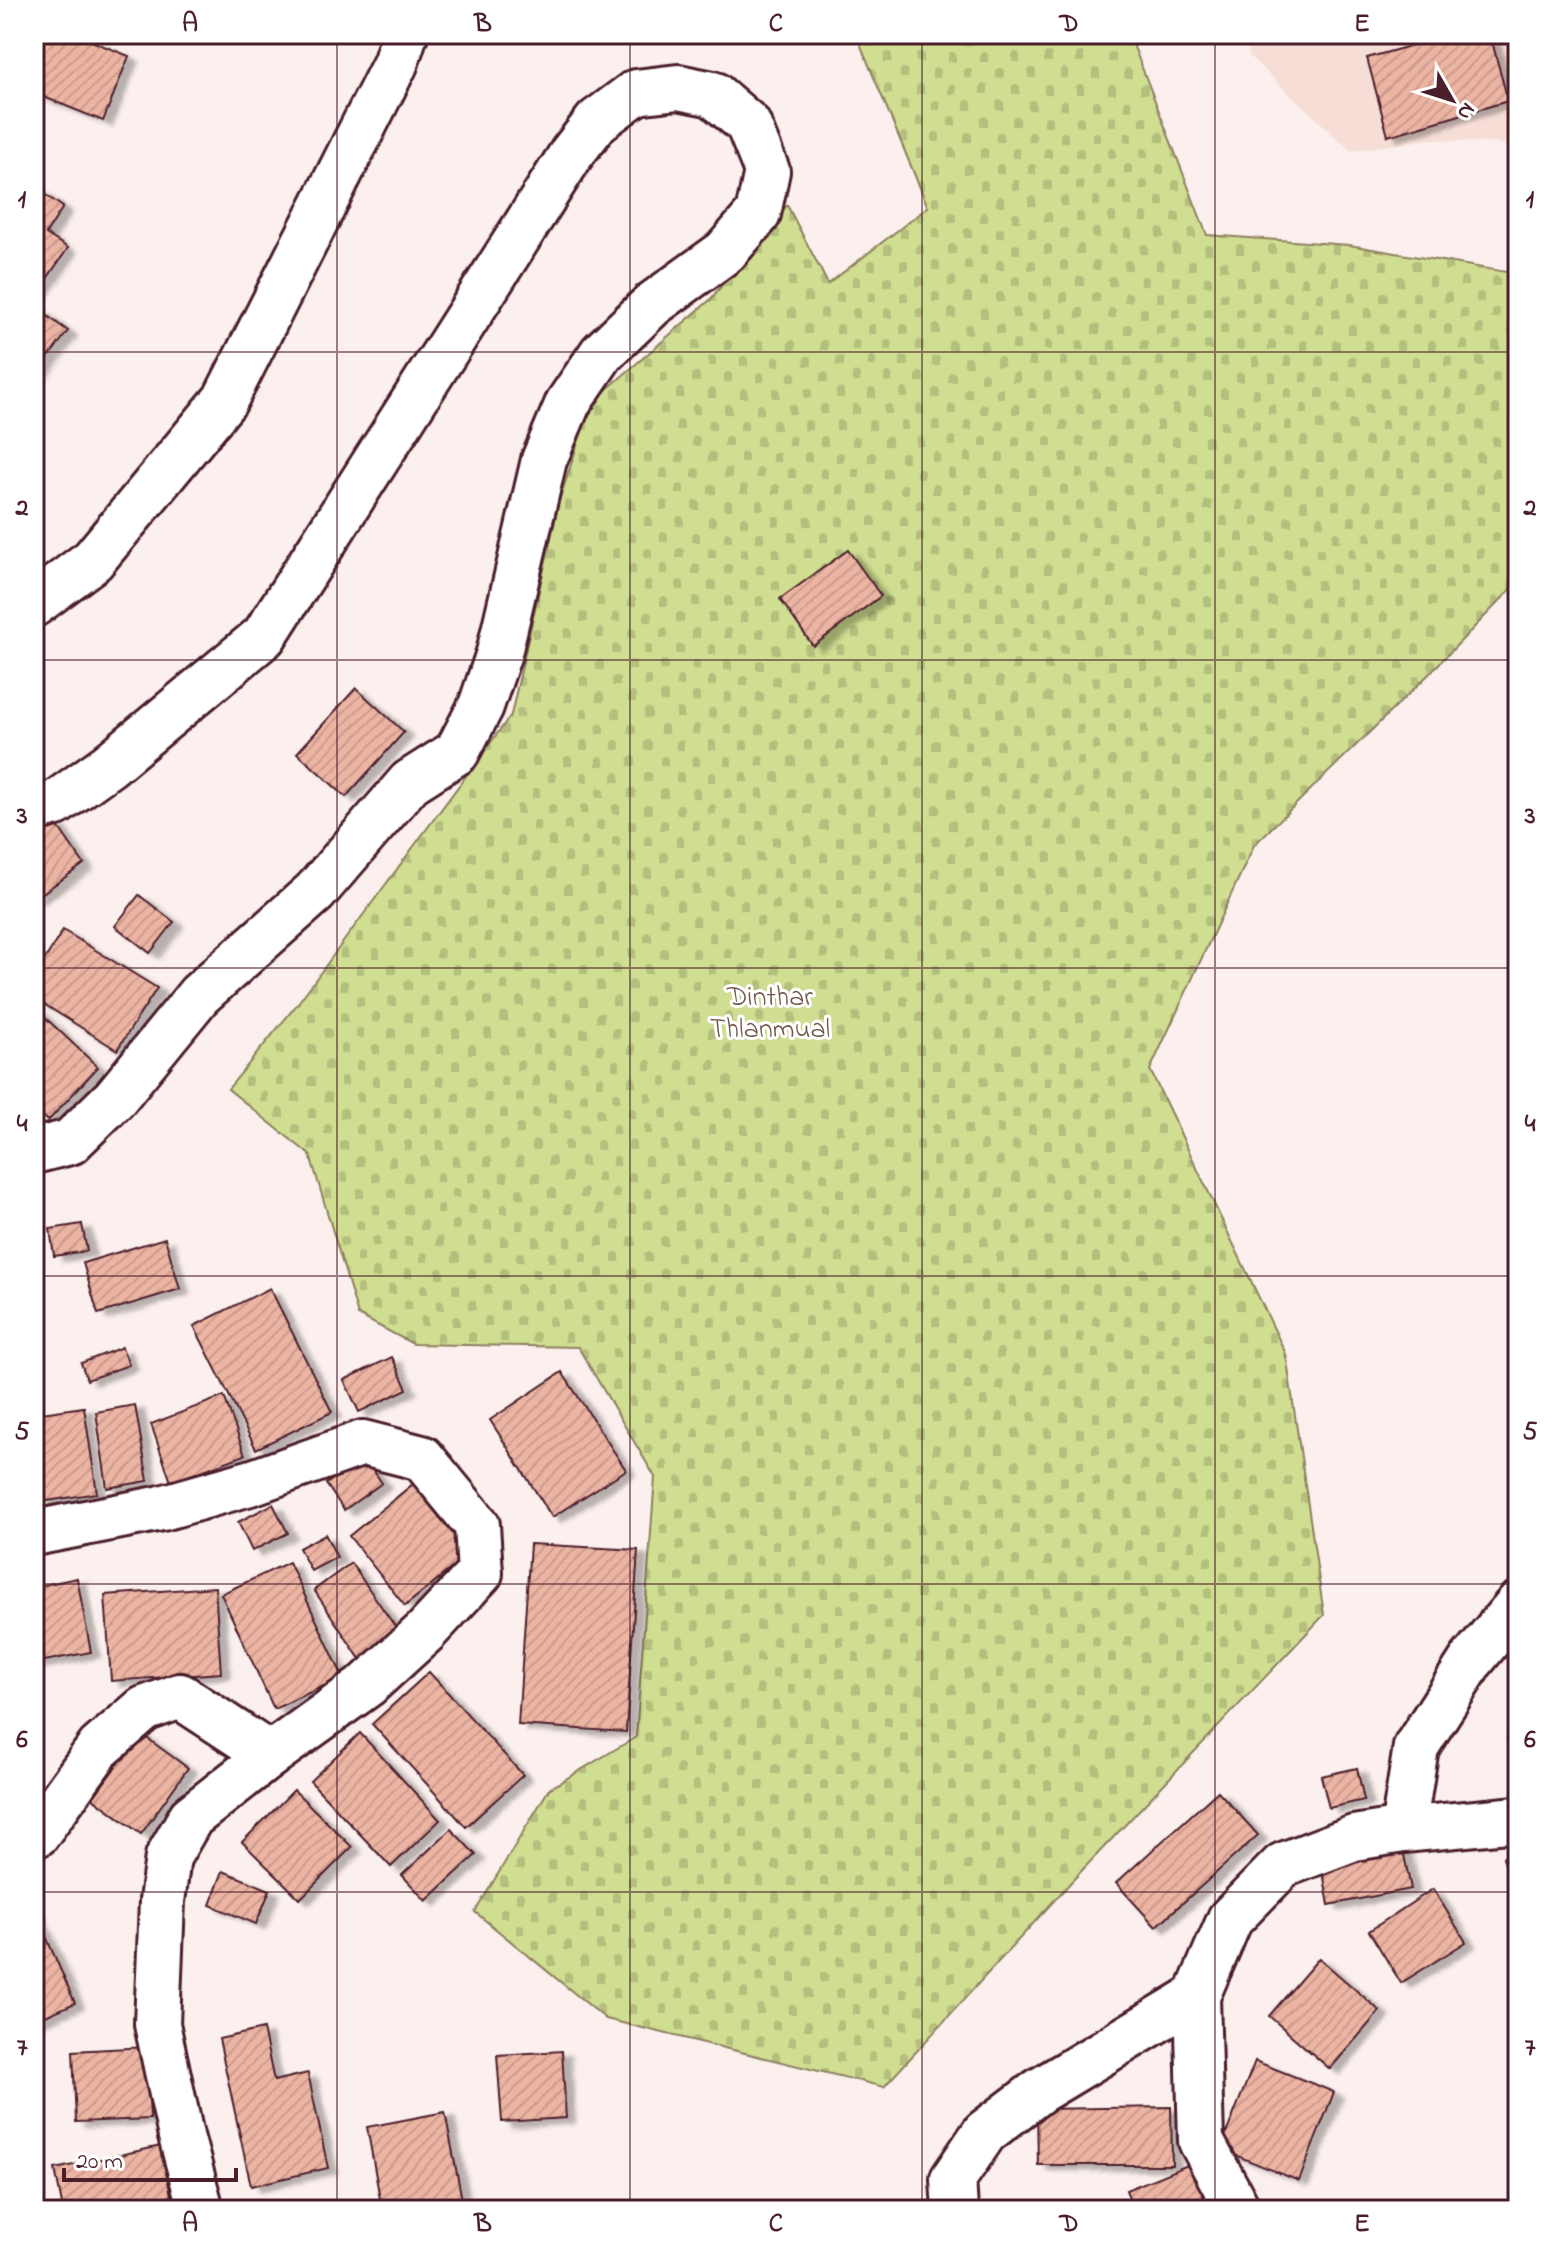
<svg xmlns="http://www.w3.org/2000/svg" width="1552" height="2244" font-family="'Indie Flower',sans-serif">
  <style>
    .built { fill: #f6ded7 }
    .cemetery { fill: url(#cemetery-stones); stroke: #8d7e5e; stroke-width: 2 }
    .building { fill: url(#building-hatch); stroke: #4a1f2b; stroke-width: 2; filter: url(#shadow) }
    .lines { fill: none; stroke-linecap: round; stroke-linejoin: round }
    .street-casing { stroke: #4a1f2b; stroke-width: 50 }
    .secondary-casing { stroke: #4a1f2b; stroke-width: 50 }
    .street { stroke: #fff; stroke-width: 44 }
    .secondary { stroke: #fff; stroke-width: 44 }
    .grid { fill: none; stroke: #4a1f2b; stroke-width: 2; stroke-opacity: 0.55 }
    .labels { text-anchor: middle; stroke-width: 6; stroke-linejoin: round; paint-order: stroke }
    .park-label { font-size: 28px; fill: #72584a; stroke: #fff }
    .neatline { fill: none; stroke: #4a1f2b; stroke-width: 3 }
    .grid-label { font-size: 26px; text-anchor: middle; font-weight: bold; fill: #4a1f2b }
  </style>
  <defs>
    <pattern id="cemetery-stones" width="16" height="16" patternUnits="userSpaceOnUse" patternTransform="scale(2)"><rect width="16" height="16" fill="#d0de91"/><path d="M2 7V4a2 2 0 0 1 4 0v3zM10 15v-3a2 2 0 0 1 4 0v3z" fill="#b4be7d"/></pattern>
    <pattern id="building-hatch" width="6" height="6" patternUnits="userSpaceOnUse" patternTransform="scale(2)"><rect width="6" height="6" fill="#ecb4a3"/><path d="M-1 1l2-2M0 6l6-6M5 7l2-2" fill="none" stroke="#cc9a8c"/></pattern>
    <filter id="shadow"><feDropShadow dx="9" dy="5" stdDeviation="2" flood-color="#0004"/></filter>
  </defs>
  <rect width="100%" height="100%" fill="#fbf0ed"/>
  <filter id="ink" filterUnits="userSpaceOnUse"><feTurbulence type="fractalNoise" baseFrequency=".0125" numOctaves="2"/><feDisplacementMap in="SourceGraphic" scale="16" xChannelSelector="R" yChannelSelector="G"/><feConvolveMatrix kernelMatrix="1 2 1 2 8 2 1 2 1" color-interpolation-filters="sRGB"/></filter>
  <g filter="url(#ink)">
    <polygon class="built" points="1245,34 1518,34 1518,145 1429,139 1351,151 1249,56"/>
    <polygon class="cemetery" points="856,34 1129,34 1207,235 1349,245 1518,274 1518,582 1427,676 1254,845 1150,1070 1286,1354 1324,1615 1071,1882 884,2087 606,2019 475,1912 549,1789 636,1737 655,1477 578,1347 413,1344 358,1315 310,1155 228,1089 295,1007 511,715 560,498 591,403 710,300 787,205 828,284 928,207"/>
    <g class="building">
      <polygon points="34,34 74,34 129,56 103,121 34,93"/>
      <polygon points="1453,34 1490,34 1508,101 1388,136 1367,58"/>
      <polygon points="34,187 63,207 46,234 68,248 37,293 34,291"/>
      <polygon points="34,306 68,331 34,377"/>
      <polygon points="848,550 881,596 813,646 780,599"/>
      <polygon points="356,688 404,732 346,797 297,753"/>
      <polygon points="55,822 84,864 34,899 34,836"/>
      <polygon points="139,895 174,922 150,953 115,926"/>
      <polygon points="63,930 157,988 117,1050 34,998 34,977"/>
      <polygon points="35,1008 98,1067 48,1121 34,1107 34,1072 40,1066 34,1061"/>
      <polygon points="82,1224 87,1251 54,1256 50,1229"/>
      <polygon points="165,1238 180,1289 98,1314 83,1263"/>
      <polygon points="270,1288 332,1412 256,1449 194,1326"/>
      <polygon points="122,1347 129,1365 87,1380 81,1363"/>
      <polygon points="392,1357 407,1389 359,1412 344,1380"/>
      <polygon points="562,1372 626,1470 552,1517 490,1420"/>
      <polygon points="224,1396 245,1455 171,1482 151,1424"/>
      <polygon points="135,1405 148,1481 107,1488 96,1412"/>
      <polygon points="84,1407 97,1493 41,1502 34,1458 34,1414"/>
      <polygon points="364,1457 382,1483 344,1510 326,1484"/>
      <polygon points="413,1484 469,1554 405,1606 349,1536"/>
      <polygon points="273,1504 288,1533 252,1551 238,1522"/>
      <polygon points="325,1534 337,1557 311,1571 299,1548"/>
      <polygon points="530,1544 638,1550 626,1732 518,1725"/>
      <polygon points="289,1562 343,1677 274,1709 221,1594"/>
      <polygon points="351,1563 401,1635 362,1662 314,1590"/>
      <polygon points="77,1578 91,1652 34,1663 34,1587"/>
      <polygon points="215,1587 221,1673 111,1681 105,1595"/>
      <polygon points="429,1672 523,1775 466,1827 372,1724"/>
      <polygon points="1518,1722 1518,1746 1507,1739"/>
      <polygon points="140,1733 188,1768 141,1834 93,1798"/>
      <polygon points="360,1733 440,1820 391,1867 310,1781"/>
      <polygon points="1357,1768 1364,1800 1329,1808 1321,1776"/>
      <polygon points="294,1790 352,1847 300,1899 242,1842"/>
      <polygon points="1218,1791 1258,1835 1156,1927 1116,1883"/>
      <polygon points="451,1829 476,1855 426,1901 402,1875"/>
      <polygon points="1402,1845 1411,1889 1329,1905 1321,1861"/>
      <polygon points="1518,1853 1518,1913 1503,1857"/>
      <polygon points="223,1871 270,1890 256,1924 210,1905"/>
      <polygon points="1433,1889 1466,1942 1401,1983 1369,1931"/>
      <polygon points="34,1909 75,2003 34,2021"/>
      <polygon points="1319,1958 1380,2011 1330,2069 1269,2016"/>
      <polygon points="263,2029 274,2081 308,2073 328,2168 251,2186 219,2039"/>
      <polygon points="147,2047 150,2119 76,2122 73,2051"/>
      <polygon points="562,2051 566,2118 502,2122 497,2055"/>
      <polygon points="1255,2061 1334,2092 1299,2181 1220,2149"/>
      <polygon points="1171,2107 1172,2165 1038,2165 1037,2109"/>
      <polygon points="445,2112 464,2210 382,2210 367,2127"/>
      <polygon points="161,2146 174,2210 63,2210 55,2169"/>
      <polygon points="1200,2160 1220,2210 1134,2210 1126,2190"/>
    </g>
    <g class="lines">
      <g class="street-casing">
        <g id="street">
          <polyline points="34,1533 162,1508 253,1482 363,1443 422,1458 477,1525 480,1573 425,1632 367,1685 270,1755 191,1817 168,1857 162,1901 157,2024 181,2136 201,2210"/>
          <polyline points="1403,1830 1416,1747 1471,1661 1518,1604"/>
          <polyline points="34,1833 37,1834 99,1748 144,1709 180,1696 270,1755"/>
          <polyline points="955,2210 953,2179 985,2132 1039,2091 1197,1996"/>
          <polyline points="1238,2210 1201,2141 1197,1996 1230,1919 1283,1865 1354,1838 1403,1830 1518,1819"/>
        </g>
      </g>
      <g class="secondary-casing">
        <g id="secondary">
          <polyline points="34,604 93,560 225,400 395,64 405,34"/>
          <polyline points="34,809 56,803 109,765 264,636 572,153 597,121 636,92 678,87 713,94 748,124 767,171 758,214 725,252 653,304 602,353 568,403 544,460 499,653 481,706 457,752 410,782 315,892 199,995 115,1098 70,1142 34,1151"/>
        </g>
      </g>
      <use href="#street" class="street"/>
      <use href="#secondary" class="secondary"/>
    </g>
  </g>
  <path class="grid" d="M337 34V2210M630 34V2210M922 34V2210M1215 34V2210M34 352H1518M34 660H1518M34 968H1518M34 1276H1518M34 1584H1518M34 1892H1518"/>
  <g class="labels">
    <g class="park-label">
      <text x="770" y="1005">Dinthar<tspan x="770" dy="32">Thlanmual</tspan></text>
    </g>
  </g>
  <rect width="1552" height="2244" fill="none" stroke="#fff" stroke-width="88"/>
  <g transform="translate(1452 100) rotate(129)" stroke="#ffffff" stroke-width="6" paint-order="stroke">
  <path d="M0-6L14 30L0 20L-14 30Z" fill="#4a1f2b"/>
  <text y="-12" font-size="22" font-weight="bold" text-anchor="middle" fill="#4a1f2b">N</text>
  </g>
  <path d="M64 2168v12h172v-12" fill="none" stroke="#4a1f2b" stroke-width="4"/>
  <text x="76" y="2168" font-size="24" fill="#4a1f2b" stroke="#ffffff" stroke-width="6" paint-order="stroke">20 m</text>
  <rect x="44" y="44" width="1464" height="2156" class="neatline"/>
  <g class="grid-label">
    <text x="190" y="31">A</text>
    <text x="483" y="31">B</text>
    <text x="776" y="31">C</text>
    <text x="1069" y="31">D</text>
    <text x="1362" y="31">E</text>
    <text x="22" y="207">1</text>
    <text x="1530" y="207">1</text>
    <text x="22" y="515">2</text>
    <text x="1530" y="515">2</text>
    <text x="22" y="823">3</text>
    <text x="1530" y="823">3</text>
    <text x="22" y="1131">4</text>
    <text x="1530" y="1131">4</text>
    <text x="22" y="1439">5</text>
    <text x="1530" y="1439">5</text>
    <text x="22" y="1747">6</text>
    <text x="1530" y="1747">6</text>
    <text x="22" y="2055">7</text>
    <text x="1530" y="2055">7</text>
    <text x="190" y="2231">A</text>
    <text x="483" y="2231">B</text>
    <text x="776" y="2231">C</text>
    <text x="1069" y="2231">D</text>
    <text x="1362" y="2231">E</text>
  </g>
</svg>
